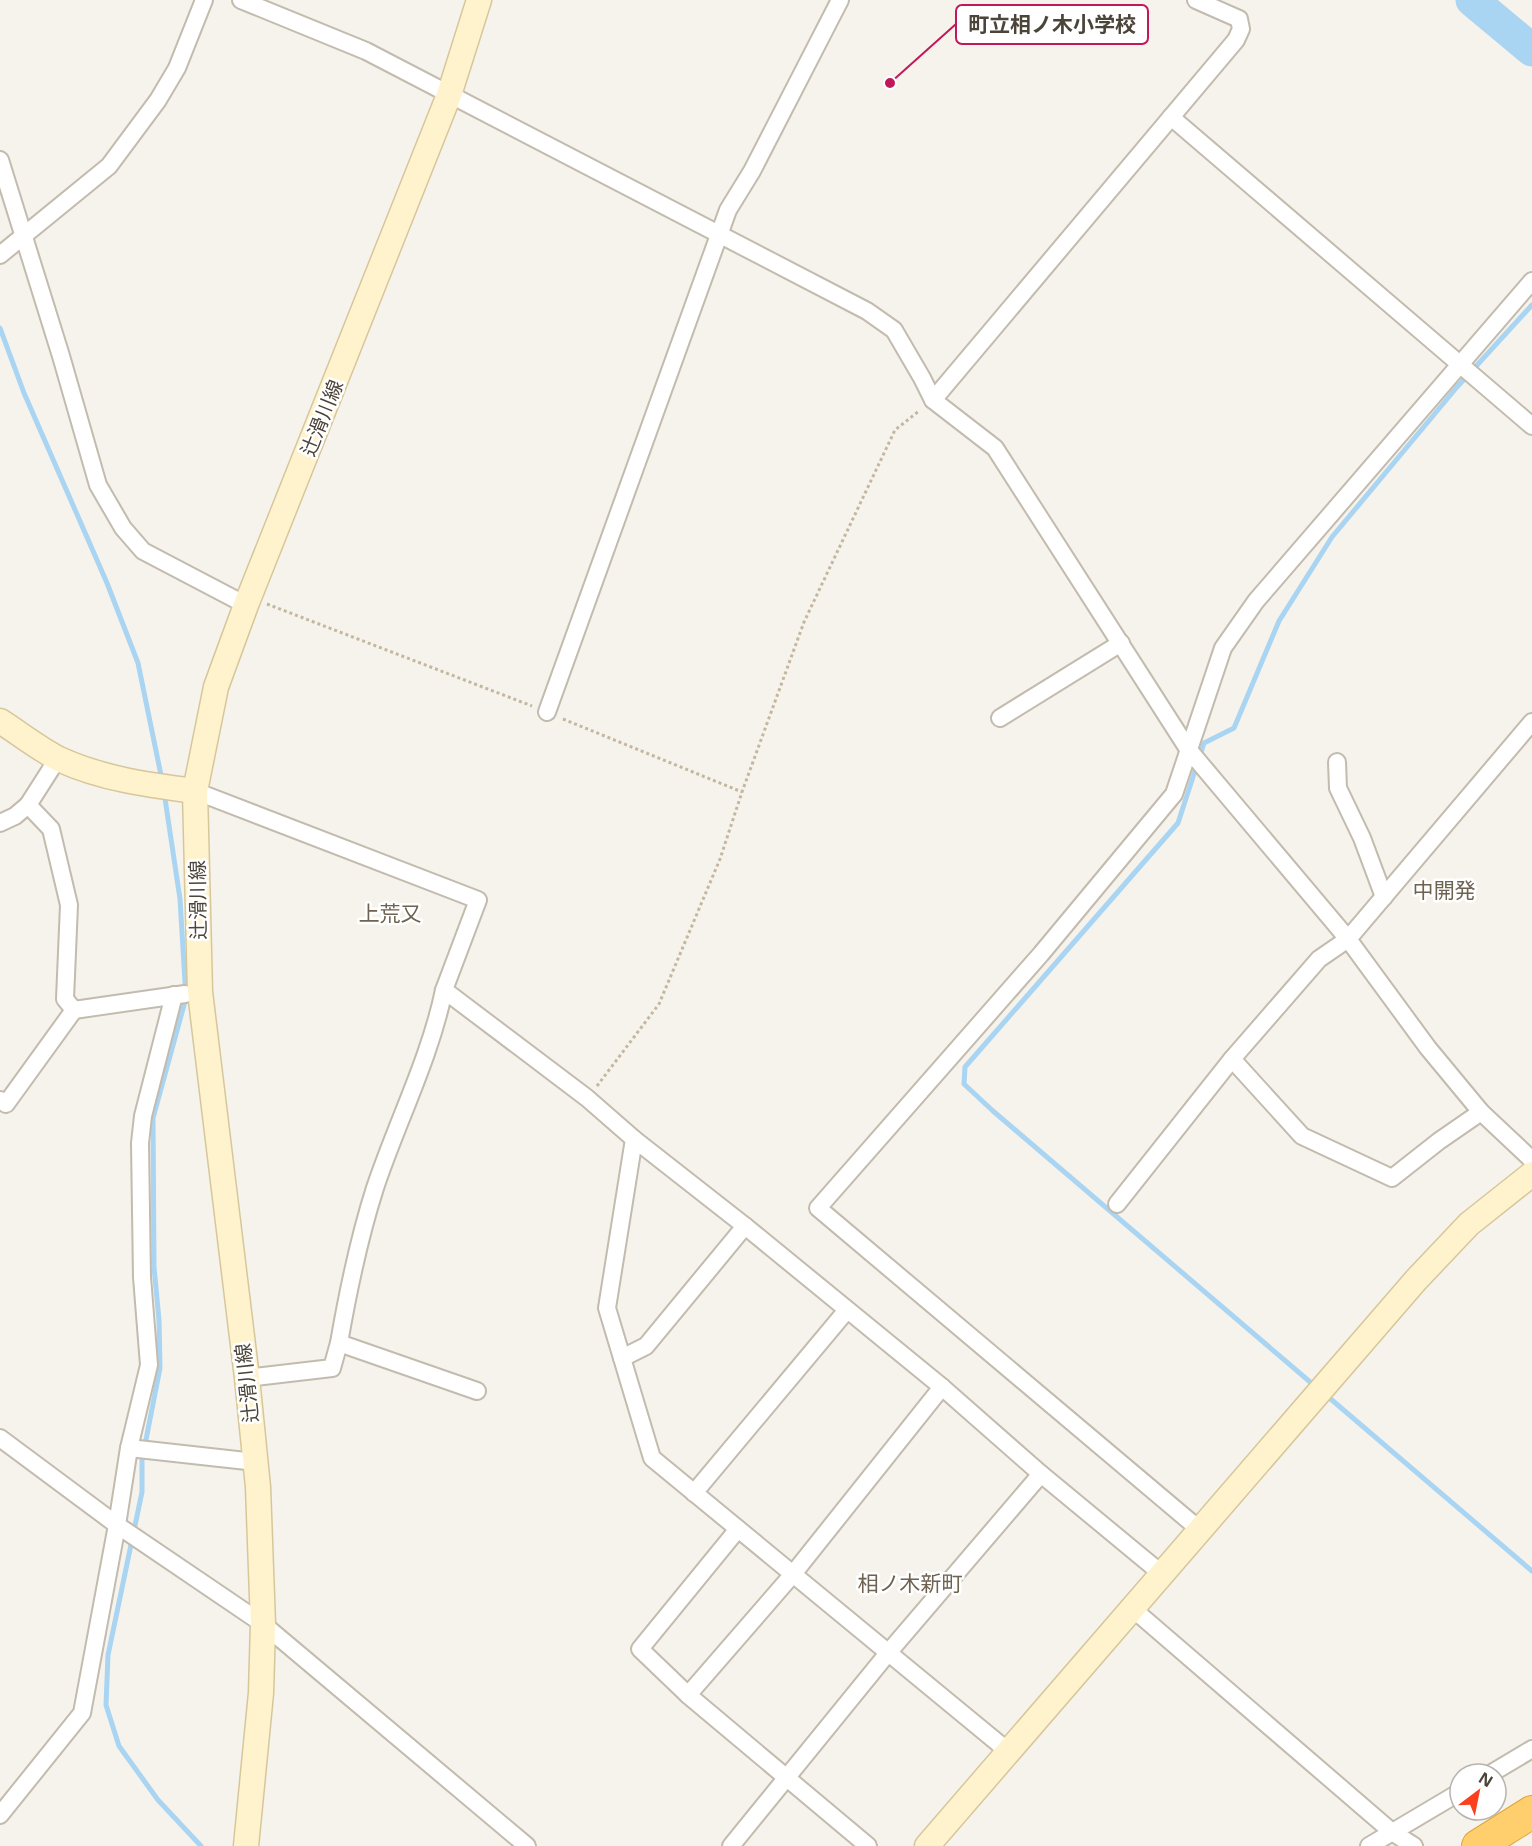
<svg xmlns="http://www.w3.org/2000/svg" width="1532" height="1846" font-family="'Open Sans','Noto Sans JP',sans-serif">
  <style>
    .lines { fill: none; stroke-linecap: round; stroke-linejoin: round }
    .stream { stroke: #a9d4f2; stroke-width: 5 }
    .river { stroke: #a9d4f2; stroke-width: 33 }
    .street-casing { stroke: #c2bbae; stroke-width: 20 }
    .secondary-casing { stroke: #d6c79b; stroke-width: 27 }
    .highway-casing { stroke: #e0a43c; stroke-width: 34 }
    .path { stroke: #c4b79f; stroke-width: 3; stroke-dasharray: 3 3; stroke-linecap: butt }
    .street { stroke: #fff; stroke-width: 16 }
    .secondary { stroke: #fff3cd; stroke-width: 24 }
    .highway { stroke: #ffcf6e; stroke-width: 32 }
    .labels { text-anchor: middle; stroke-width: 5; stroke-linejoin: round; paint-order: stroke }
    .street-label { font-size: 20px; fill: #4b4439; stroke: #fff }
    .neighbourhood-label { font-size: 21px; fill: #6e6250; stroke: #fff }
    .leader { fill: none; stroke: #c2185b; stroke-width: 2 }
    .callout-dot { fill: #c2185b; stroke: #fff; stroke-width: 2 }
    .callout { fill: #fff; stroke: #c2185b; stroke-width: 2 }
    .callout-label { font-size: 21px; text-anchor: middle; font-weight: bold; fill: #4b4439 }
  </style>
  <rect width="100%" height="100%" fill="#f6f3ec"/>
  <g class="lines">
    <g class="stream">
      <polyline points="0,328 24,393 107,583 138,663 162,780"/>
      <polyline points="164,792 180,899 185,982 184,1005 153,1118 154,1267 159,1320 160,1368 142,1460 142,1492 108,1655 106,1705 119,1746 158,1800 201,1846"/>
      <polyline points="1316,1387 993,1111 964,1084 965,1067 1178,823 1204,743 1234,728 1279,621 1332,537 1457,387 1532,305"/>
      <polyline points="1326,1395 1532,1571"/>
    </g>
    <polyline class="river" points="1472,0 1532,50"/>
    <g class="street-casing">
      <g id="street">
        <polyline points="241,0 366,51 867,311 894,330 922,378 933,400 995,448 1188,749 1348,939 1428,1048 1481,1112 1532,1160"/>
        <polyline points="1171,117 1532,426"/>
        <polyline points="0,160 61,356 98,485 123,528 143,551 246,605"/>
        <polyline points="0,255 109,166 158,100 177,68 204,0"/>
        <polyline points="933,400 1236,40 1241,29 1239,19 1196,0"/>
        <polyline points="547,712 728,210 752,171 840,0"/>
        <polyline points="1000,718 1121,643"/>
        <polyline points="58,758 28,805 51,829 69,905 65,999 74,1010 185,994"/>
        <polyline points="1337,762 1338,788 1362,838 1384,897"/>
        <polyline points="195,791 478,900 444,990 587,1098 634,1139 745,1226 942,1387 1041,1474 1162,1574"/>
        <polyline points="0,823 15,816 28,805"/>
        <path d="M444 990C430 1058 397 1122 375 1188 359 1238 348 1291 339 1343L477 1391"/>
        <polyline points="0,1100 6,1104 74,1010"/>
        <polyline points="1481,1112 1439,1141 1392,1178 1302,1136 1232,1059 1319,959 1348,939 1532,722"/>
        <polyline points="634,1139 607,1308 652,1458 1009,1752"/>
        <polyline points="1117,1204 1232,1059"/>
        <polyline points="622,1358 646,1346 745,1226"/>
        <polyline points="247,1378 332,1368 339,1343"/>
        <polyline points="0,1438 117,1525 263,1624 527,1846"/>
        <polyline points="129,1448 256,1462"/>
        <polyline points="694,1493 847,1310"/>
        <polyline points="1200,1530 818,1208 1041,954 1174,794 1223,648 1256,601 1532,281"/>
        <polyline points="1133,1609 1392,1832 1414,1846"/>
        <polyline points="688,1695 640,1649 738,1529"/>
        <polyline points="1490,1774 1532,1749"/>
        <polyline points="0,1815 82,1713 117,1525 129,1448 149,1365 142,1277 140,1143 143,1116 174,995"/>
        <polyline points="731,1846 888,1653 1041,1474"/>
        <polyline points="868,1846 688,1695 793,1574 942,1387"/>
        <polyline points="1369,1846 1460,1792"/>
      </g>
    </g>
    <g class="secondary-casing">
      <g id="secondary">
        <path d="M0 721C19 733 39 749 59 759 102 779 149 785 195 791"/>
        <polyline points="246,1846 261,1693 263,1624 258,1487 247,1378 200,992 195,791 216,687 246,605 449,95 479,0"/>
        <polyline points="927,1846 1416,1280 1469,1224 1532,1174"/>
      </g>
    </g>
    <g class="highway-casing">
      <polyline id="highway" points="1478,1846 1532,1812"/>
    </g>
    <g class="path">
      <polyline points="267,604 532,706"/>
      <polyline points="563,719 742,792"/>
      <polyline points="597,1086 659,1004 720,859 742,792 804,622 895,430 919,411"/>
    </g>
    <use href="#street" class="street"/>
    <use href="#secondary" class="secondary"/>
    <use href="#highway" class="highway"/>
  </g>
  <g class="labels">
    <g class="street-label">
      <text transform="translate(322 418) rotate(-68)" y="7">辻滑川線</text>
      <text transform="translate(198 900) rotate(-91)" y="7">辻滑川線</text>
      <text transform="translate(247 1383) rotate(-96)" y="7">辻滑川線</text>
    </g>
    <g class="neighbourhood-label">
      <text x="1444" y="898">中開発</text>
      <text x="390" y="921">上荒又</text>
      <text x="910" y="1591">相ノ木新町</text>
    </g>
  </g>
  <path class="leader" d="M890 83L956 24"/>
  <circle class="callout-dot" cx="890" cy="83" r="6"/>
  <rect class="callout" x="956" y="5" width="192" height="39" rx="6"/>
  <g class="callout-label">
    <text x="1052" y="32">町立相ノ木小学校</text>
  </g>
  <g transform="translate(1478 1792) rotate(32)"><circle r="28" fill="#ffffff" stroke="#b7b4b0" stroke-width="1.5"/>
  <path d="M0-4.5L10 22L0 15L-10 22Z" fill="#fc3f1d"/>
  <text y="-9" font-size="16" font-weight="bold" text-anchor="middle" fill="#4b4439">N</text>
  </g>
</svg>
